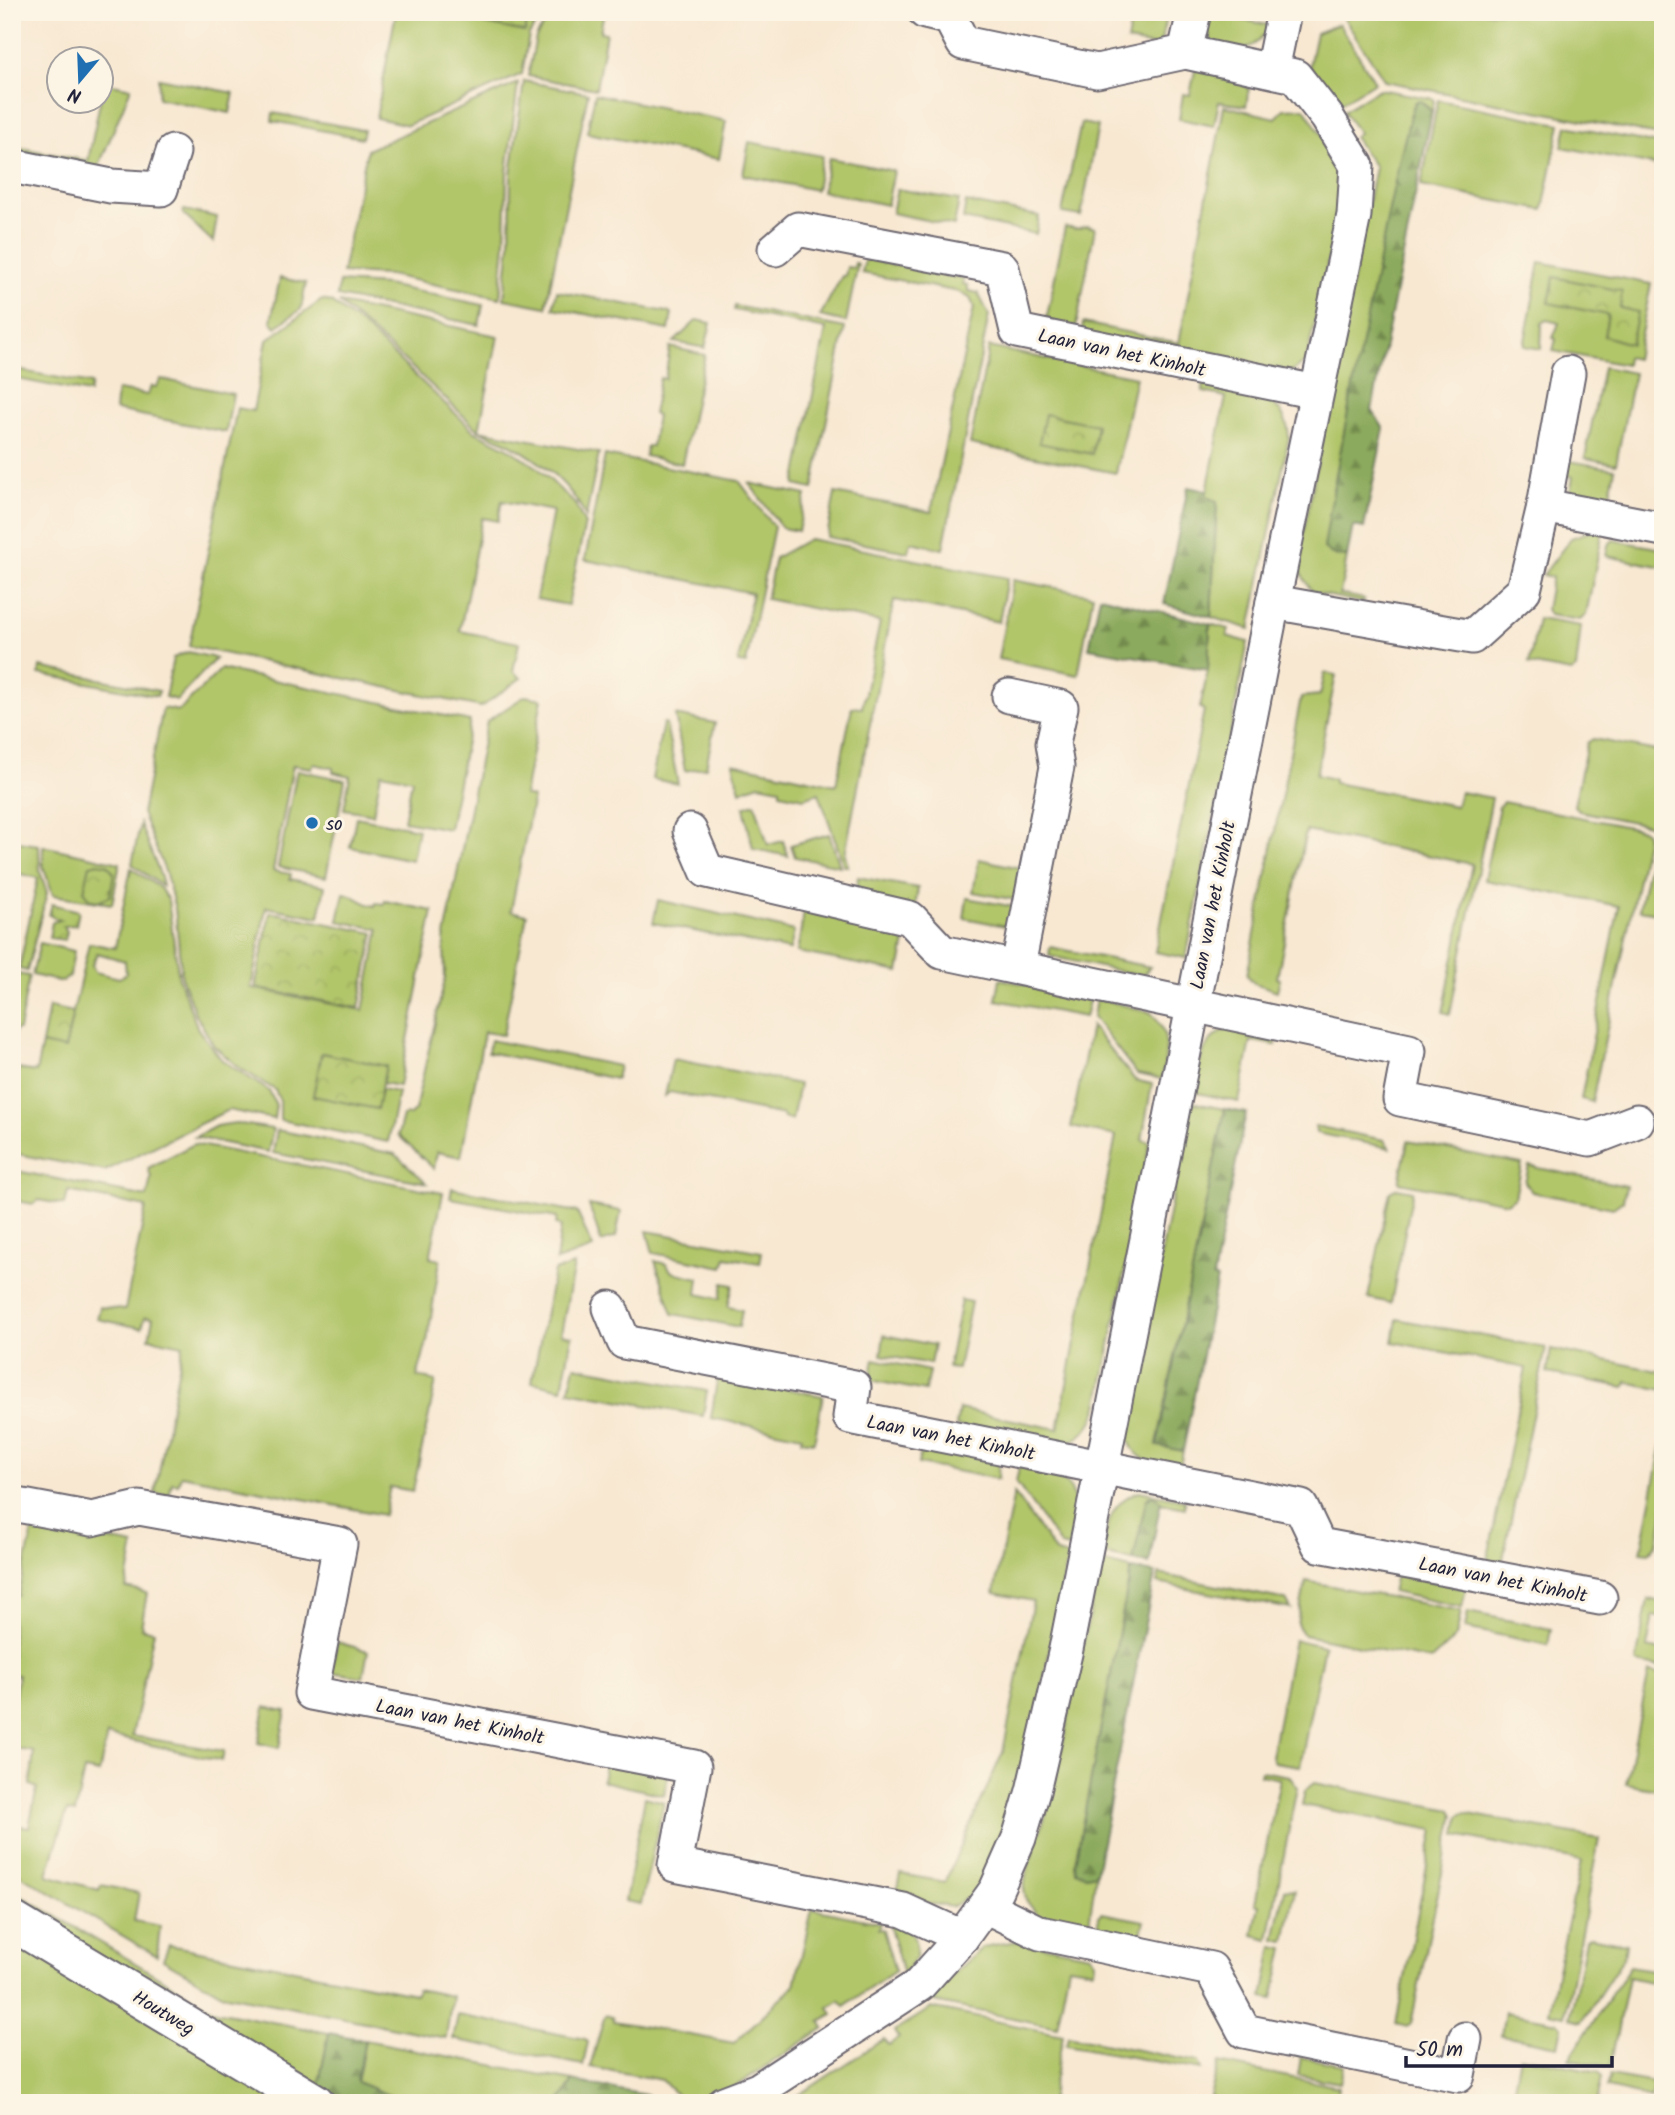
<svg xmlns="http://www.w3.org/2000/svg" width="1675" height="2115" font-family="Kalam,sans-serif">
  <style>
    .grass { fill: #b1c569; stroke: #6a7452; stroke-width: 2; fill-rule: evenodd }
    .forest { fill: url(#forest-firs); stroke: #57664c; stroke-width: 2 }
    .park { fill: url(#park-crowns); stroke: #6a7452; stroke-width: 2 }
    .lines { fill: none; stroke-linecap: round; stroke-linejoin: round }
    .street-casing { stroke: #6d6770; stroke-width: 37 }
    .secondary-casing { stroke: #6d6770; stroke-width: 42 }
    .street { stroke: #fff; stroke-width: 33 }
    .secondary { stroke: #fff; stroke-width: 38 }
    .poi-dot { fill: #1f6fb2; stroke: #fcf5e5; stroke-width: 2.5 }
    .labels { text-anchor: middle; stroke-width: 6; stroke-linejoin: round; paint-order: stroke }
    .street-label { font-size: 19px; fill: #22223b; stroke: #fcf5e5 }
    .poi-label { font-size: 19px; fill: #22223b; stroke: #fcf5e5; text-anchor: start }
  </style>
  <defs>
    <pattern id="forest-firs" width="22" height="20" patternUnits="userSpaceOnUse" patternTransform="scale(1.75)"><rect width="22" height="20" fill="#8caa5d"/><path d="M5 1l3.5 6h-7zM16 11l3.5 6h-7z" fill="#728a4e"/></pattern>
    <pattern id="park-crowns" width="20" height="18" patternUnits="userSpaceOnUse" patternTransform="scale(1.75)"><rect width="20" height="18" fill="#b1c569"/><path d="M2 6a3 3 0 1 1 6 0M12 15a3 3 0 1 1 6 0" fill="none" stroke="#98a95c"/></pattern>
  </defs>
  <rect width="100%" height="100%" fill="#fcf5e5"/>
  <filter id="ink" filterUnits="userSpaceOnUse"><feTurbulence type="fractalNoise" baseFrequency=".0143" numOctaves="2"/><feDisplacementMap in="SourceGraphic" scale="14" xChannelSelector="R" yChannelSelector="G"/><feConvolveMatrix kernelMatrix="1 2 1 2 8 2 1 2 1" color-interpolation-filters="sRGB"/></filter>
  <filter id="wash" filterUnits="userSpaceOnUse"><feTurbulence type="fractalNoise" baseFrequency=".00686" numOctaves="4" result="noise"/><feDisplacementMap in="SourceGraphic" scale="28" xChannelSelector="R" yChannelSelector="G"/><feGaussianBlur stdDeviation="1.57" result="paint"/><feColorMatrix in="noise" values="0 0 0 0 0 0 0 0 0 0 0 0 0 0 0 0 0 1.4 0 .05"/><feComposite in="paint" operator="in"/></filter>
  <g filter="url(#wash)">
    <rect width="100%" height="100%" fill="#f8e8d2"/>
    <g class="grass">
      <polygon points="396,12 478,12 477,21 525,32 529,12 544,12 529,35 522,74 408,125 376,118"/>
      <polygon points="552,12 604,12 600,32 606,33 596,89 528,76 536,37"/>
      <polygon points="1144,12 1167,12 1160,47 1127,41 1131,20 1142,22"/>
      <path d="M1205 12 1268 25 1266 36H1262C1250 55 1231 47 1213 43L1204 26Z"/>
      <polygon points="1340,12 1663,12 1663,136 1385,81"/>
      <polygon points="1339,24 1375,82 1339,104 1309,66 1316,33"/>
      <polygon points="1196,65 1243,79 1246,88 1249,88 1246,106 1219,102 1214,126 1179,119 1183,94 1190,95"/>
      <polygon points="159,78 234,93 230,113 158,98"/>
      <polygon points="524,81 588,93 546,307 504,299 510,244 511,174"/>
      <polygon points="104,82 131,88 98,168 12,151 12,146 88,161"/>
      <polygon points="518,83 507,173 505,244 500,298 389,275 342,273 367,150"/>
      <polygon points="1379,89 1434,99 1432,112 1423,102 1415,102 1410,116 1333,488 1333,555 1347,557 1340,594 1364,599 1363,603 1312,592 1299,570 1299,556 1375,167 1354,137 1359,133 1343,111"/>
      <polygon points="595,94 726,121 719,159 587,133"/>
      <polygon points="1438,100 1560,124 1543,210 1421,186"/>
      <polygon points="1224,106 1276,118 1284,109 1304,108 1347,173 1306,362 1291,372 1081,336 1083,323 1179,343"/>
      <polygon points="273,113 364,130 362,138 272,121"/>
      <polygon points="1081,123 1098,126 1081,216 1062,213"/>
      <polygon points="1567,126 1663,145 1663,167 1562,147"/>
      <polygon points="749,142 822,156 816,190 743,175"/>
      <polygon points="829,158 894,171 887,205 822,191"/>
      <polygon points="897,189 959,200 954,226 892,213"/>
      <polygon points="966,202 1039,216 1036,234 963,219"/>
      <polygon points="184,210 217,217 213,242 183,214"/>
      <polygon points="1087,226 1095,228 1076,327 1046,321 1065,227 1076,229"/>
      <polygon points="865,259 964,279 963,284 968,285 968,291 978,293 989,315 943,549 911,542 908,552 827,537 835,493 931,512 974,307 970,298 959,292 862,273"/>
      <polygon points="1540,262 1651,284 1636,359 1627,357 1626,365 1553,351 1556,339 1553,338 1559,323 1547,320 1542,323 1541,349 1524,346"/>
      <polygon points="855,263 858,264 846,322 820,316 842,276 845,276 847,267 854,268"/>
      <polygon points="280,278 306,283 301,309 276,327 271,321"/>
      <polygon points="339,282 386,285 483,305 479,325 337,296"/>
      <polygon points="557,291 672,313 669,330 553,308"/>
      <polygon points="322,300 331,302 364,327 475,432 506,447 537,467 575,504 585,524 568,605 536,599 553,511 502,501 498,521 482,518 460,631 519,643 513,671 521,678 481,707 189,646 237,408 253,411 267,340"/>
      <path d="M339 303 498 336 479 430 599 453 586 517C570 483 539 459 506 442 495 437 482 434 473 425 430 383 385 342 339 303Z"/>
      <polygon points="735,306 845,328 813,489 795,485 826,329 734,310"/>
      <polygon points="697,320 711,323 705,348 674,342"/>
      <polygon points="670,347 705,355 682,464 645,456 647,446 652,446 657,415 653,414 660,378 665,379"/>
      <polygon points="989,347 1136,377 1116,473 970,444"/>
      <polygon points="1603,367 1634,373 1616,464 1585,458"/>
      <polygon points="12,369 91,384 89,393 12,378"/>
      <polygon points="161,379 233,394 226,432 115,410 117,390 148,395 151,386 156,387"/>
      <path d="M1204 383C1240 391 1286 391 1289 437L1250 629 1211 617 1217 502 1207 497V491L1226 397 1203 392Z"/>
      <polygon points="605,455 739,481 774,527 746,664 738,663 752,593 585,560"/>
      <polygon points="1564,460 1615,469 1607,508 1584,504 1586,495 1570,492 1573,477 1561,474"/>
      <polygon points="749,483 806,495 798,531 782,528"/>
      <polygon points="1596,529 1603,530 1586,615 1580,620 1549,615 1546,609 1552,577 1543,575 1571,538"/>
      <polygon points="809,539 1007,578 999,622 894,600 845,854 848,866 844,866 819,793 804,798 780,793 780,788 759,784 740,791 733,763 836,785 852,707 862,708 880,622 766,599 775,558"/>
      <polygon points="1613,540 1663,549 1663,567 1606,556 1608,545"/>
      <polygon points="1013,580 1093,595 1078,675 998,659"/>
      <polygon points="1538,619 1581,626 1576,669 1571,672 1529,664"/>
      <polygon points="1210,624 1229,629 1227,636 1248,642 1186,958 1155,952 1204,710 1200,708 1208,670"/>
      <polygon points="188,652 216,658 177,700 165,697 173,658"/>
      <polygon points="40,667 159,691 157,696 39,674"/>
      <path d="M221 669 470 721 449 829 404 821 412 779 381 773 373 814 344 809 350 776 333 772V768L313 764 312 768 293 765 273 871 291 874 290 879 325 886 319 917 266 907 251 988 363 1010 379 929 338 921 344 893C356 895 360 903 375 906L376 903 384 904 385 901 433 911 399 1086 382 1083 386 1066 321 1054 314 1096 377 1108 381 1089 398 1092 388 1142 280 1120V1101L275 1090 238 1067 214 1046 195 1013 182 979 175 909 166 874 142 813 163 708 179 711Z"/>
      <polygon points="1325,673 1336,675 1316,775 1334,779 1334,783 1456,806 1460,792 1492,798 1450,1014 1443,1012 1472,864 1306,831 1277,978 1280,979 1277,991 1254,983 1247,975 1301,697 1320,695"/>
      <polygon points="525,696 542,699 524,795 533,798 511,911 527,915 503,1035 484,1032 461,1157 437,1152 434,1169 398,1135 403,1116 410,1115 415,1110 445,979 444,941 487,721"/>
      <polygon points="675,715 715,723 706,767 685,771"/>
      <polygon points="663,723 666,724 678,784 652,779"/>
      <polygon points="1593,739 1663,752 1663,828 1579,811 1574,806 1587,743"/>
      <polygon points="297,770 345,780 326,877 278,867"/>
      <polygon points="1503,802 1644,830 1647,836 1592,1102 1581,1099 1619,906 1484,880 1499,806"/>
      <polygon points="755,803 768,845 783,841 788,856 753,849 744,807"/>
      <polygon points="356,817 418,829 412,860 350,847"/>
      <polygon points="140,824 161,877 162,886 132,864"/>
      <polygon points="1655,832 1663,834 1663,914 1639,910"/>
      <polygon points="829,834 840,866 795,857 791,845"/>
      <polygon points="12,841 39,845 40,871 47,893 27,971 19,969 38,878 12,872"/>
      <polygon points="43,846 120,863 112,904 53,895 43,866"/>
      <polygon points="979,859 1029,870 1022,901 973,892"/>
      <path d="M131 868 160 888 168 900 179 979 198 1029 222 1060 269 1091 276 1105 274 1119 228 1110 105 1171 12 1153V1096L18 1069 36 1072 42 1044 65 1048 89 943 115 948ZM97 953 125 961 126 974 119 978 95 972 92 965Z"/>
      <polygon points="858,877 918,888 915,908 855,897"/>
      <polygon points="967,898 1021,908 1016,928 964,918"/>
      <polygon points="658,900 794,931 790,950 653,923"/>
      <polygon points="804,912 907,932 899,972 797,952"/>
      <polygon points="40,943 74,951 70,976 62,982 32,975"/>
      <polygon points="1050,947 1150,967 1142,976 1049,956"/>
      <polygon points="18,974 29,976 19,1030 15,1030 12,1042 12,1004"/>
      <polygon points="1000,979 1090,997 1085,1017 996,1000"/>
      <path d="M1096 998 1150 1012C1171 1032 1167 1053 1162 1079L1137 1074 1093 1017Z"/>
      <path d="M1091 1026 1135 1080 1152 1084 1142 1140 1150 1142 1097 1411C1092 1424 1083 1437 1069 1442 1046 1449 982 1431 956 1426L959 1409 1058 1429 1116 1136 1071 1127Z"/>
      <path d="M1229 1028 1277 1037 1276 1045 1251 1041 1239 1102 1193 1092C1199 1066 1200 1039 1229 1028Z"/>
      <polygon points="490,1040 619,1066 616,1079 488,1052"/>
      <polygon points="673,1059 799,1084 792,1120 783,1118 783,1115 670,1092 665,1096"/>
      <path d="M1191 1102 1225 1109 1157 1445 1183 1451 1179 1472C1154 1464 1128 1460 1127 1428Z"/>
      <polygon points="235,1123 273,1129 268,1152 195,1137 216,1126"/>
      <polygon points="1315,1126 1384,1140 1390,1148 1316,1133"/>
      <polygon points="277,1130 395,1154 427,1183 273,1153"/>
      <polygon points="1408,1141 1522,1164 1515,1197 1507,1203 1399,1182"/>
      <polygon points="194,1144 443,1193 430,1258 440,1260 427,1342 417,1377 436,1381 413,1491 390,1487 384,1515 181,1475 178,1484 172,1483 169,1496 155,1493 183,1345 149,1338 153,1318 145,1317 142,1328 97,1319 100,1307 125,1310 146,1207 68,1191 65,1205 39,1200 33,1204 12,1200 12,1170 147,1197 151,1177 148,1168"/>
      <polygon points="1529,1166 1626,1186 1623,1201 1613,1208 1532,1192 1525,1182"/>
      <polygon points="452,1188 577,1212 593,1248 556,1261 561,1226 556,1224 557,1218 450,1198"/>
      <polygon points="1397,1188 1413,1191 1391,1303 1368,1298 1390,1192"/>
      <polygon points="589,1205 621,1211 616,1237 601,1242"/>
      <polygon points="647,1231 762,1252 760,1263 726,1257 723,1267 653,1253"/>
      <polygon points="655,1261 666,1264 672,1272 699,1278 697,1294 720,1299 723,1283 733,1285 728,1307 742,1310 739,1327 673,1314"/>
      <polygon points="574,1265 561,1334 572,1336 562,1389 532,1382 554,1271"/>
      <polygon points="961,1300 971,1302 958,1369 948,1368"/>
      <polygon points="1397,1319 1546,1348 1502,1564 1487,1562 1526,1368 1393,1342"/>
      <polygon points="884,1335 934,1345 930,1364 881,1355"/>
      <polygon points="1551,1349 1663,1372 1663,1390 1627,1382 1625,1387 1547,1373"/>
      <polygon points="874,1359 929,1371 925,1391 870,1380"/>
      <polygon points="575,1366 707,1391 703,1416 569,1391"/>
      <polygon points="718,1375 823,1396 814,1442 801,1440 802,1436 711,1418"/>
      <path d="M1663 1439C1663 1468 1671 1534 1649 1553L1641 1552Z"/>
      <polygon points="922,1444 999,1459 998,1479 918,1464"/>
      <path d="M1020 1462C1079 1480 1080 1488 1069 1548L1061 1546 1016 1482Z"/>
      <path d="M1139 1491 1185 1500V1508L1160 1503 1156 1496 1148 1497 1133 1561 1102 1554C1107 1526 1109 1502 1139 1491Z"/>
      <polygon points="1014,1493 1056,1553 1068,1556 1033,1734 997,1853 975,1893 952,1907 895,1898 900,1874 945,1882 1003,1752 1033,1601 994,1593"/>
      <polygon points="34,1525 134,1545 126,1588 147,1593 141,1628 154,1631 132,1736 224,1751 222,1761 107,1735 99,1773 84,1770 75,1813 67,1811 47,1875 99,1890 101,1885 139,1893 134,1921 160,1926 157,1956 12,1870 12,1825 29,1827 37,1788 30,1785 34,1752 12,1748 12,1713 18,1675 12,1674 12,1595 18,1596"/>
      <polygon points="1100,1562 1131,1569 1075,1863 1086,1875 1096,1873 1088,1931 1039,1917 1026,1900 1024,1889 1026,1874 1053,1793"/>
      <polygon points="1159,1574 1286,1600 1291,1609 1157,1583"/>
      <polygon points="1396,1575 1466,1588 1462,1607 1392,1592"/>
      <polygon points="1306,1581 1461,1611 1456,1637 1431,1660 1304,1635 1297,1624"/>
      <polygon points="1648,1599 1663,1602 1663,1618 1653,1616 1647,1648 1663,1651 1663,1668 1636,1663"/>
      <polygon points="1468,1612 1551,1629 1548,1645 1465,1628"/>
      <polygon points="1294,1640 1324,1646 1300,1766 1274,1762 1271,1757"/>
      <polygon points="337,1642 368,1651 363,1677 331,1672"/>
      <polygon points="1649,1672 1663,1675 1663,1766 1658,1790 1626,1784"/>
      <polygon points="265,1707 286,1711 279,1748 258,1743"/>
      <polygon points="605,1763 668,1775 664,1795 602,1781"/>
      <polygon points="1261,1771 1289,1776 1297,1787 1268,1939 1253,1935 1259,1905 1255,1904 1280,1779 1260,1775"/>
      <polygon points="1314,1783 1451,1810 1454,1815 1411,2024 1407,2027 1396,2024 1434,1830 1302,1805 1305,1790"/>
      <polygon points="645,1797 664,1802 641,1904 625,1901"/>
      <polygon points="1464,1813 1599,1839 1565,2016 1549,2013 1581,1861 1456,1835 1459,1816"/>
      <polygon points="1285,1889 1295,1890 1285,1941 1274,1939"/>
      <polygon points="12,1890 216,2011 329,2033 317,2093 12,1912"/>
      <polygon points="812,1909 880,1923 878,1929 883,1930 895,1971 844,2006 840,2000 829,2007 833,2014 820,2021 824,2028 710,2103 684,2103 662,2080 590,2067 605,2015 612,2017 613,2021 734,2043 795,1985"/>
      <polygon points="1102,1913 1144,1921 1139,1942 1096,1933 1099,1916"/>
      <path d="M892 1918C909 1927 919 1937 916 1958L903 1974 890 1927Z"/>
      <polygon points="12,1930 300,2103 12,2103"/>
      <polygon points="1590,1937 1626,1944 1624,1957 1582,2021 1570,2018 1586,1940"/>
      <polygon points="1017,1941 1091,1955 1095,1961 1094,1970 1069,1966 1057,2027 924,2000 983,1947"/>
      <polygon points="169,1945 415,1994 417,1989 452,1996 446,2038 222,1994 163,1960"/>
      <polygon points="1273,1946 1284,1948 1273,1999 1263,1997"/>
      <polygon points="1630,1966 1663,1972 1663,1985 1628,1977 1610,2067 1569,2059"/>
      <polygon points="931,2008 1063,2035 1050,2103 787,2103 884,2039 888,2045 899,2038 895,2031"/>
      <polygon points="1505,2012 1558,2022 1562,2026 1558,2046 1501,2035"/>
      <polygon points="458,2015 585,2039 588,2042 583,2065 453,2039"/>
      <polygon points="1068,2036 1198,2062 1201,2070 1066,2045"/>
      <polygon points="365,2040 573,2081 559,2103 407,2103 357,2082"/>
      <polygon points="1520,2056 1599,2072 1602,2077 1597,2103 1511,2103"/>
      <polygon points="1301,2057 1344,2065 1340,2083 1298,2075"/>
      <polygon points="1219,2063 1339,2087 1336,2103 1214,2101 1210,2096"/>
      <polygon points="1610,2075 1654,2083 1651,2098 1607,2088"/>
    </g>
    <g class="forest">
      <path d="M1421 101 1432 112 1372 410 1384 429 1364 528 1353 526 1347 557 1333 555 1324 548C1338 455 1358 362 1377 269 1389 213 1398 156 1415 102Z"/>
      <polygon points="1188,487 1207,491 1207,497 1217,502 1211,617 1164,604"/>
      <polygon points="1100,596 1210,624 1208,670 1089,648"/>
      <polygon points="1225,1109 1246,1113 1213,1277 1217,1279 1183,1451 1157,1446"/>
      <polygon points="1152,1496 1161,1501 1149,1564 1133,1561 1146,1500"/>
      <polygon points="1131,1569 1155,1573 1096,1873 1086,1875 1076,1871 1075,1863"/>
      <polygon points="329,2033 365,2040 357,2082 407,2103 333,2103 317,2093"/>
      <polygon points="573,2081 645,2095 654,2102 559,2103"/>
    </g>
    <g class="park">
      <polygon points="478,12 529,12 525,32 477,22"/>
      <polygon points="1554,277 1622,291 1620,308 1638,312 1631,344 1604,336 1608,315 1549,303"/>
      <polygon points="1045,414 1097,425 1092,454 1039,443"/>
      <polygon points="98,863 108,865 114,873 110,896 98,901 91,900 84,891 90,865"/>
      <polygon points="52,904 79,911 76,925 63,926 67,931 65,940 49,938 52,922 60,920 49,915"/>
      <polygon points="270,912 374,933 359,1008 255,988"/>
      <polygon points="49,1007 73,1012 65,1049 42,1044"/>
      <polygon points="322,1053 386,1066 377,1109 313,1096"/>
    </g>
  </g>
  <g filter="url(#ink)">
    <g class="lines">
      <g class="street-casing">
        <g id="street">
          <polyline points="1185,52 1194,12"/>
          <polyline points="1272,70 1284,12"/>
          <polyline points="12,166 111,186 161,189 173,152"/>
          <polyline points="775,249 798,229 1002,268 1017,331 1316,392"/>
          <polyline points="1544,506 1568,373"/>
          <polyline points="1273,602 1472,637 1524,590 1544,506 1663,529"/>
          <polyline points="1009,696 1061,707 1053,743 1057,767 1018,966"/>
          <polyline points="690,831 707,871 910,918 942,952 1409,1051 1400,1099 1590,1139 1637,1121"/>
          <polyline points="610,1308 624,1342 854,1387 850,1417 1301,1507 1319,1545 1600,1598"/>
          <polyline points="12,1504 92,1519 139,1508 340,1544 311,1693 694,1767 675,1865 903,1910 962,1937"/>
          <polyline points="985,1906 1040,1933 1211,1969 1244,2031 1458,2075 1465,2039"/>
          <polyline points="724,2103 758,2090 919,1985 962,1937 996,1890 1019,1838 1033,1791 1066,1649 1273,602 1354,215 1357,166 1327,117 1295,76 1185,52 1097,71 963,43 950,18 925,12"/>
        </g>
      </g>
      <g class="secondary-casing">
        <polyline id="secondary" points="12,1921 315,2103"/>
      </g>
      <use href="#street" class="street"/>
      <use href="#secondary" class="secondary"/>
    </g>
  </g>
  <circle class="poi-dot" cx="312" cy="823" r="7"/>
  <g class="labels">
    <g class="street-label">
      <text transform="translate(1122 352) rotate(12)" y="7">Laan van het Kinholt</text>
      <text transform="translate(1212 905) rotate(-79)" y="7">Laan van het Kinholt</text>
      <text transform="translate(951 1437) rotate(11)" y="7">Laan van het Kinholt</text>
      <text transform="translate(1503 1579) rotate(11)" y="7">Laan van het Kinholt</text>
      <text transform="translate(460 1721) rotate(11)" y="7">Laan van het Kinholt</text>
      <text transform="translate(164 2012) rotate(31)" y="7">Houtweg</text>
    </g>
    <g class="poi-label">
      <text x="326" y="830">so</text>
    </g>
  </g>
  <rect width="1675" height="2115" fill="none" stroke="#fcf5e5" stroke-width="42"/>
  <g transform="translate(80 80) rotate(199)"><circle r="33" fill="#fcf5e5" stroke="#a5a1a1" stroke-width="2"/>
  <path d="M0-5L12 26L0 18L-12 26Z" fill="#1f6fb2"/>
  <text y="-10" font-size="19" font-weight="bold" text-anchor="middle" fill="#22223b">N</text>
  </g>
  <path d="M1406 2056v10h206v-10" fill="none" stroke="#22223b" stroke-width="3.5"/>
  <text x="1416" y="2056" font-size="21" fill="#22223b" stroke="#fcf5e5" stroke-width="5" paint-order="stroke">50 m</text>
</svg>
